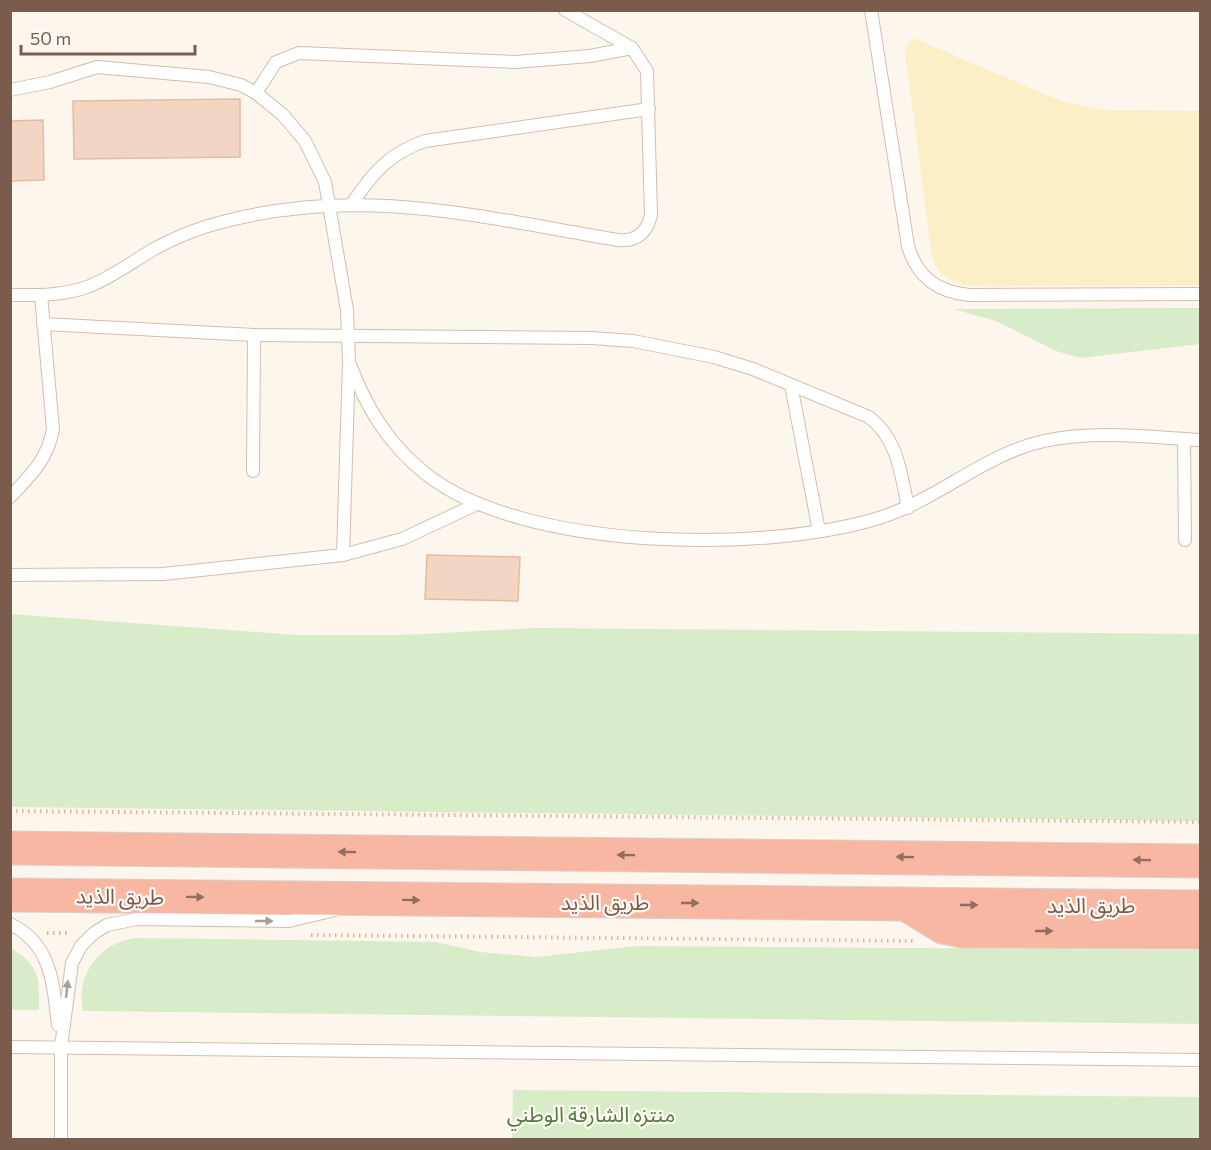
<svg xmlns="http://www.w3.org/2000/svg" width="1211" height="1150" font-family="Commissioner,'Noto Sans Arabic',sans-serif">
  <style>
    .green { fill: #d8ecc9 }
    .sand { fill: #fcefc7 }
    .building { fill: #f3d5c3; stroke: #e6bba3; stroke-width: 1.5 }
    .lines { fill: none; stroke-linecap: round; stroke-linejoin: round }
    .service-casing { stroke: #d1beb0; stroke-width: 14 }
    .motorway-casing { stroke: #dad1cd; stroke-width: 35 }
    .path { stroke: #d9b8a5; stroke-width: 4; stroke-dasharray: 1.5 4.5; stroke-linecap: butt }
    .service { stroke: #fff; stroke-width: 12 }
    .motorway { stroke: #f7b7a3; stroke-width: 33 }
    .oneway { fill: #936e5e }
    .oneway2 { fill: #af9d94 }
    .labels { text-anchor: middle; stroke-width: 4.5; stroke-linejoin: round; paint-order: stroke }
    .street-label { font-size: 21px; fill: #7a5c4d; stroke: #fffaf3 }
    .park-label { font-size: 21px; fill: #537a41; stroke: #fffaf3 }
  </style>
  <rect width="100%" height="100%" fill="#fdf6ec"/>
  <g class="green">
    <polygon points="1200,308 1200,344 1081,358 1056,351 996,321 953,309"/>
    <polygon points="10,614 297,635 400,635 537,628 1200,634 1200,821 11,807"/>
    <path d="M136 938 435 942 481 952 536 957 637 946 1200 950V1024L83 1011C75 975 100 942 136 938Z"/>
    <path d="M10 947C41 968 39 975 39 1010H11Z"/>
    <polygon points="513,1090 1200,1097 1200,1139 512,1139"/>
  </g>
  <path class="sand" d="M913 38 1063 102 1106 110 1200 111V285L971 286C949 282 936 274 931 252L905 50Z"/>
  <g class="building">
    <polygon points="240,99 240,157 74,159 73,101"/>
    <polygon points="43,120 44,180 10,181 10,121"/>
    <polygon points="427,555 520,557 518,601 425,599"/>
  </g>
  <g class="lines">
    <g class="service-casing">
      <g id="service">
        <path d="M871 10 908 246C917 277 937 292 969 295L1200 294"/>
        <polyline points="10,90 50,82 97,67 209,77 241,85 256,93 283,115 305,141 325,182 347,310 349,362 343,555"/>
        <polyline points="256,93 276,62 299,53 515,62 590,56 632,48"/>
        <path d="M352 204C372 173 390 153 425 141L649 109"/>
        <path d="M10 295C36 295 62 296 87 287 111 278 132 262 154 249 176 237 198 228 222 222 361 185 480 217 618 240 636 242 647 233 651 215L647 71 632 48 565 10"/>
        <path d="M43 324 254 335 592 338 633 341 714 357 753 369 869 417C898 439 901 474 908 508"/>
        <path d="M349 362C366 407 388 444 426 474 523 551 767 554 882 517 940 498 985 454 1044 441 1095 430 1149 437 1200 440"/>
        <polyline points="791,385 819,531"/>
        <polyline points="1184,439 1185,540"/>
        <polyline points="253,471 254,335"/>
        <path d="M10 497C31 475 48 459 53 429L41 295"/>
        <polyline points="10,575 163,574 343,555 402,539 477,504"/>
        <path d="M10 924C52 944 53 984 58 1025"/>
        <polyline points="61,1042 61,1140"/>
        <polyline points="10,1047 1200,1060"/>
        <polyline points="61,1047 72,963 81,946 94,933 107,925 137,919 289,921 335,910"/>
      </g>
    </g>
    <g class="motorway-casing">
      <g id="motorway">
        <polyline points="10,848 1200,861"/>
        <polyline points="10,895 1200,907"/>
        <polyline points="912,908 943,927 963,931 1200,932"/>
      </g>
    </g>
    <g class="path">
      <polyline points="10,811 1200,822"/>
      <polyline points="47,933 70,933"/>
      <polyline points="311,935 913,941"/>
    </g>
    <use href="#service" class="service"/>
    <use href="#motorway" class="motorway"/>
  </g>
  <defs><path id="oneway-solid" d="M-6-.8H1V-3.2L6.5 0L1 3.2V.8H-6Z" transform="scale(1.5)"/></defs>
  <g class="oneway">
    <use href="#oneway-solid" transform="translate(347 852) rotate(-179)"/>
    <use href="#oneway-solid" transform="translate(626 855) rotate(-179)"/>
    <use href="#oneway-solid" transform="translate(905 857) rotate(-179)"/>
    <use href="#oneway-solid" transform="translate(1142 860) rotate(-179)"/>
    <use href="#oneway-solid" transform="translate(195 897) rotate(1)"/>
    <use href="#oneway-solid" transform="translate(411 900) rotate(1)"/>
    <use href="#oneway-solid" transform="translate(690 903)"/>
    <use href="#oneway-solid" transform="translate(969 905)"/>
    <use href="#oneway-solid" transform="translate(1044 931)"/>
  </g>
  <g class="oneway2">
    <use href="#oneway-solid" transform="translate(264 921)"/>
    <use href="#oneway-solid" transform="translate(67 989) rotate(-84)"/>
  </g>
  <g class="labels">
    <g class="street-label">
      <text transform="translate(120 897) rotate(1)" y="7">طريق الذيد</text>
      <text x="605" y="910">طريق الذيد</text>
      <text x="1091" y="913">طريق الذيد</text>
    </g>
    <g class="park-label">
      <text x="591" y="1122">منتزه الشارقة الوطني</text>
    </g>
  </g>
  <rect width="1211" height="1150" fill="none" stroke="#7a5c4d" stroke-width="24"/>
  <path d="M21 45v9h174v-9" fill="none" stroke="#7a5c4d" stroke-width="3"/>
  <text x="30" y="45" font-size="18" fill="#7a5c4d" stroke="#fffaf3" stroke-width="4.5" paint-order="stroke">50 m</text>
</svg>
